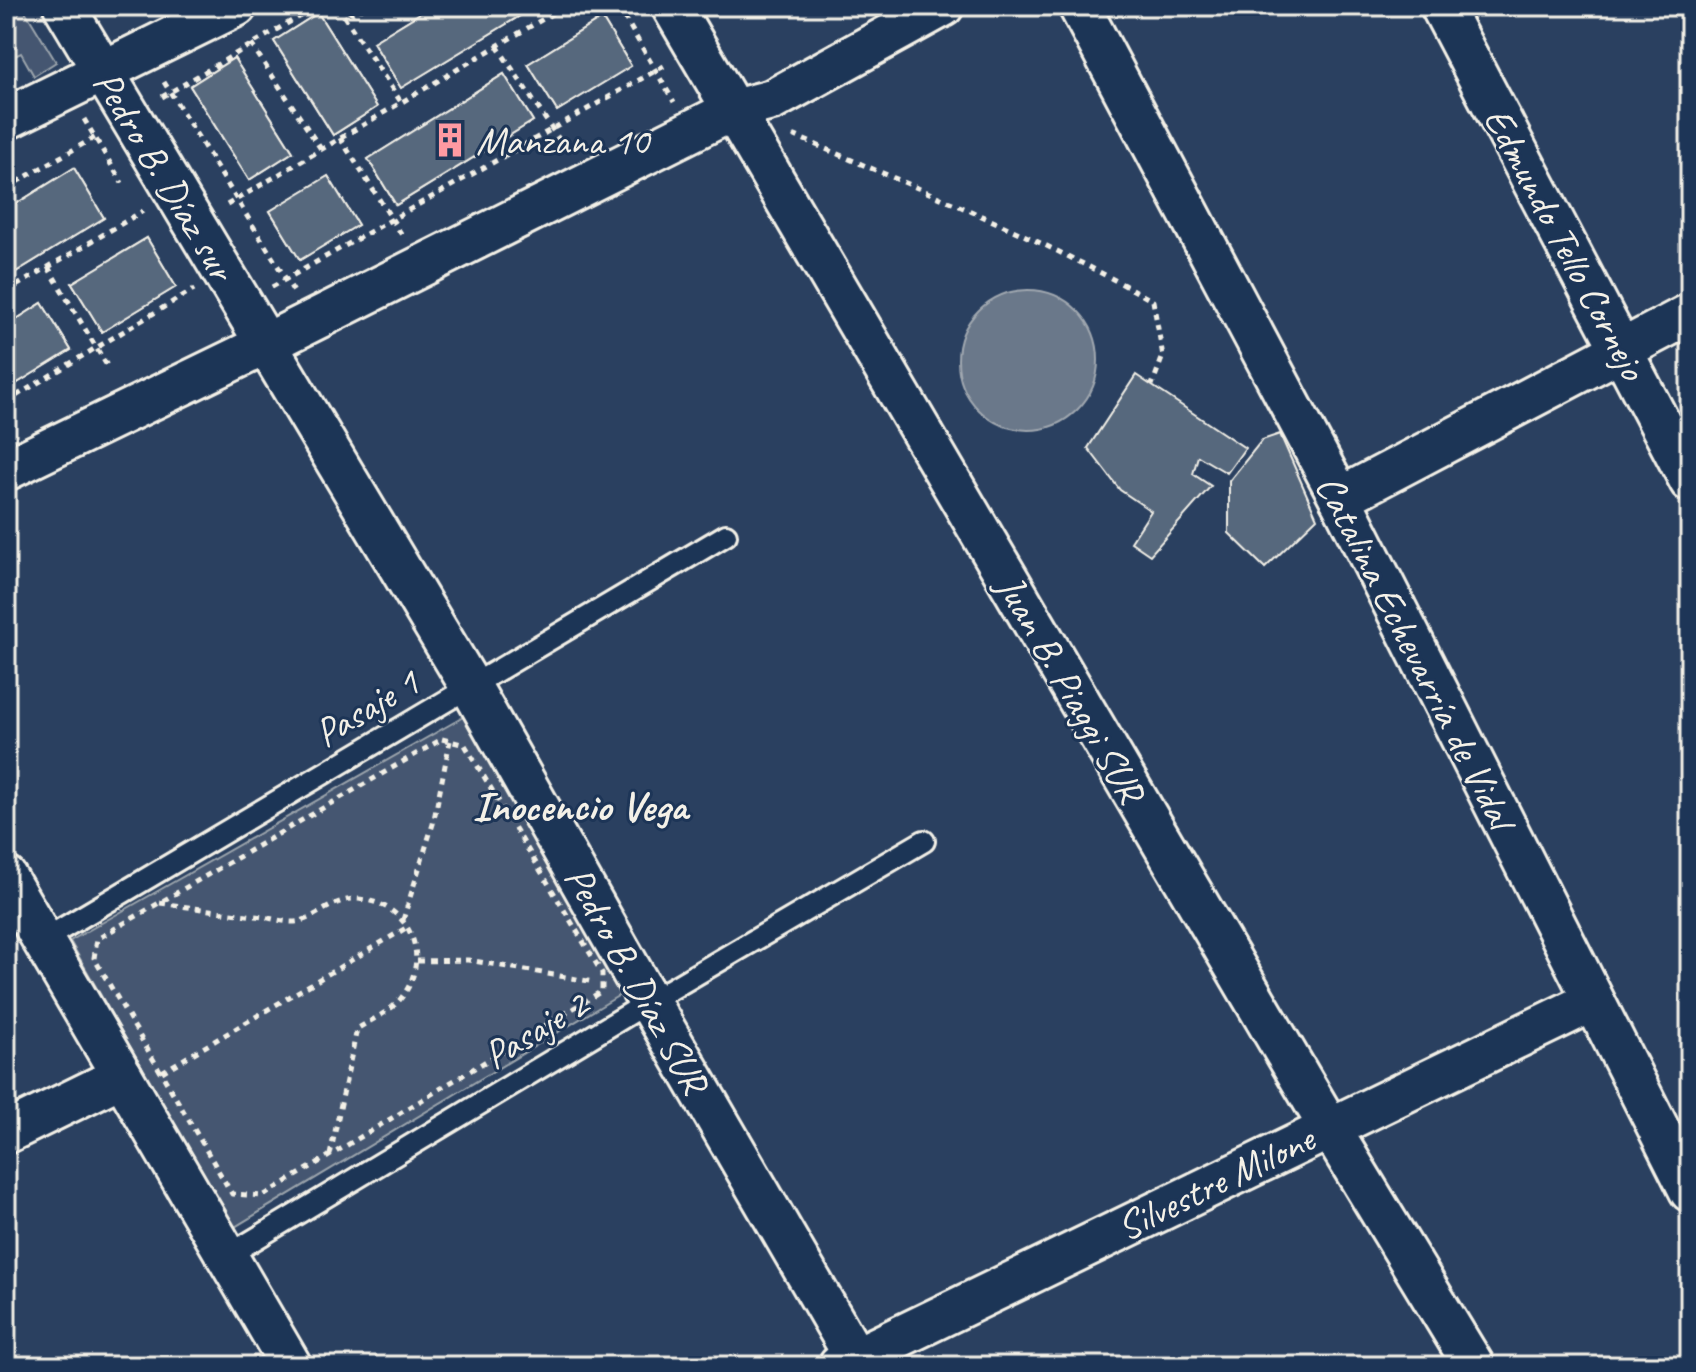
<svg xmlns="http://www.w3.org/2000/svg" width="1696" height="1372" font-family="Caveat,sans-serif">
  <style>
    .green { fill: #445771; stroke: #9ca4ac; stroke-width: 2 }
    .water { fill: #6a788a; stroke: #a1a8b0; stroke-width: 2 }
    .building { fill: #56677d; stroke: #f4f1e8; stroke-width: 2 }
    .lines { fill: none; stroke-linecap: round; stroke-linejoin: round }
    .service-casing { stroke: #f4f1e8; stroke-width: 26 }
    .minor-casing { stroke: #f4f1e8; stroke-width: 46 }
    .path { stroke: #f4f1e8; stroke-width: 5; stroke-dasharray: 6 6; stroke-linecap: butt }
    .service { stroke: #1d3557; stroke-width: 20 }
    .minor { stroke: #1d3557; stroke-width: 40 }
    .labels { text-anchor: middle; stroke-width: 6; stroke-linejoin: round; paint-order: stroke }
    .poi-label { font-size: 40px; fill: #f4f1e8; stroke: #1d3557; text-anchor: start }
    .street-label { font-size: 40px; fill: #f4f1e8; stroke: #1d3557 }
    .neighbourhood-label { font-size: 42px; font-weight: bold; fill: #f4f1e8; stroke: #1d3557 }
  </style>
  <rect width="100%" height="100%" fill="#2a4060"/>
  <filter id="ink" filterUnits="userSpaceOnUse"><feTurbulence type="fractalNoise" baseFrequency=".0125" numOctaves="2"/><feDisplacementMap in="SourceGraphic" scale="16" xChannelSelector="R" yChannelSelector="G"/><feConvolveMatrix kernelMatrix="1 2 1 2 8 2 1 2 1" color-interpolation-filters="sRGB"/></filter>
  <g filter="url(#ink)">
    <g class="green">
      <polygon points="6,6 22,6 56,62 34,76 21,53 6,60"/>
      <polygon points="465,716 623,993 233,1228 70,941"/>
    </g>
    <circle class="water" cx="1028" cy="360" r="70"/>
    <g class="building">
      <polygon points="432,6 536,6 401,88 373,42"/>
      <polygon points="432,6 536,6 401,88 373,42"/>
      <polygon points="318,13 377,107 333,135 274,41"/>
      <polygon points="318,13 377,107 333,135 274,41"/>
      <polygon points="602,18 631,66 557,111 528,64"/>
      <polygon points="602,18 631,66 557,111 528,64"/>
      <polygon points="234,58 293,152 249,180 190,86"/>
      <polygon points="234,58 293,152 249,180 190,86"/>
      <polygon points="504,74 533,121 396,205 368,159"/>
      <polygon points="504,74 533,121 396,205 368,159"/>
      <polygon points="74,168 104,218 6,278 6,210"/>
      <polygon points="74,168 104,218 6,278 6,210"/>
      <polygon points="328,176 358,225 300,260 270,211"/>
      <polygon points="328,176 358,225 300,260 270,211"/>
      <polygon points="147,238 176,287 102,332 72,283"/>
      <polygon points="147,238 176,287 102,332 72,283"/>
      <polygon points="42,303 71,350 6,390 6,326"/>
      <polygon points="42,303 71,350 6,390 6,326"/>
      <polygon points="1136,375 1245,448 1227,473 1198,456 1193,474 1211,486 1150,555 1131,542 1151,511 1120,490 1088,448"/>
      <polygon points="1280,434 1317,518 1265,568 1229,533 1229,481 1262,440"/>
    </g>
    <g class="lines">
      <g class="service-casing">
        <g id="service">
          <polyline points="43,940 726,535"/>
          <polyline points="227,1256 649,1002 924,841"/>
        </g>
      </g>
      <g class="minor-casing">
        <g id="minor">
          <polyline points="64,6 471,687 649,1002 860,1366"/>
          <polyline points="672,6 1329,1127 1474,1366"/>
          <polyline points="1079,6 1340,498 1690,1191"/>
          <polyline points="1441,6 1690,481"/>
          <polyline points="6,119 236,6"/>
          <polyline points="6,470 268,343 733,110 772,100 943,6"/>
          <polyline points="1340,498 1690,314"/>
          <polyline points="6,877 291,1366"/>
          <polyline points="6,1133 122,1076"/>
          <polyline points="839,1366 1593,1001"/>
        </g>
      </g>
      <g class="path">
        <polyline points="337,6 401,102"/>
        <polyline points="337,6 353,13 367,6"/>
        <polyline points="618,6 674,102"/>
        <polyline points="251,44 321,149"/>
        <polyline points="497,46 562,144"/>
        <polyline points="164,82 294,292"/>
        <polyline points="162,97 317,6"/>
        <polyline points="84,119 122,183"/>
        <path d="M793 135C914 187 1038 236 1153 301L1163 356 1152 385"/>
        <polyline points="340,138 402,235"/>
        <polyline points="6,188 99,135"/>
        <polyline points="227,205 565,6"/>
        <polyline points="48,267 109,369"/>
        <polyline points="272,287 664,66"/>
        <polyline points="6,292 143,211"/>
        <polyline points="6,402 194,289"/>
        <polygon points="442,739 465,745 602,973 602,991 263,1196 232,1194 94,958 97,939"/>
        <path d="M160 903C195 908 229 913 264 917 274 919 290 924 300 921 319 916 335 898 357 899 409 902 433 956 402 997 391 1012 372 1019 357 1029L330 1155"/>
        <polyline points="403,920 433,824 450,741"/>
        <polyline points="417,961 468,960 594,982"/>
        <polyline points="162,1072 406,928"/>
      </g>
      <use href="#service" class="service"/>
      <use href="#minor" class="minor"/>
    </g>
  </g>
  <defs>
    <g id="building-bare" transform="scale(2.76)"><path d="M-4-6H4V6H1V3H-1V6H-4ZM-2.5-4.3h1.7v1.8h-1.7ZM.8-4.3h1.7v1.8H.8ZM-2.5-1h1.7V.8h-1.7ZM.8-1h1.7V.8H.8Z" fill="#ff9aa2" stroke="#1d3557" stroke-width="2.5" paint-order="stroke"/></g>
  </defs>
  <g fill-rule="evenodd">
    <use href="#building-bare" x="450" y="140"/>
  </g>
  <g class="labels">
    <g class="poi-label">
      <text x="476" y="154">Manzana 10</text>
    </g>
    <g class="street-label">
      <text transform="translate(165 175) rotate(59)" y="14">Pedro B. Díaz sur</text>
      <text transform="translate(1566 243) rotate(62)" y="14">Edmundo Tello Cornejo</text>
      <text transform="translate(1416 651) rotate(63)" y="14">Catalina Echevarría de Vidal</text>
      <text transform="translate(1071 688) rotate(60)" y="14">Juan B. Piaggi SUR</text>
      <text transform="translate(366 707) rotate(-31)" y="14">Pasaje 1</text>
      <text transform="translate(637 979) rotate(61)" y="14">Pedro B. Díaz SUR</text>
      <text transform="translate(535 1029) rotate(-31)" y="14">Pasaje 2</text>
      <text transform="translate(1215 1182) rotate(-26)" y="14">Silvestre Milone</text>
    </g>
    <g class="neighbourhood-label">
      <text x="580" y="820">Inocencio Vega</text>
    </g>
  </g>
  <rect width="1696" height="1372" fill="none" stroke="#1d3557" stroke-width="32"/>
  <rect x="16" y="16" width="1664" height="1340" fill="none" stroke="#f4f1e8" stroke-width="3" filter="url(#ink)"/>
</svg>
